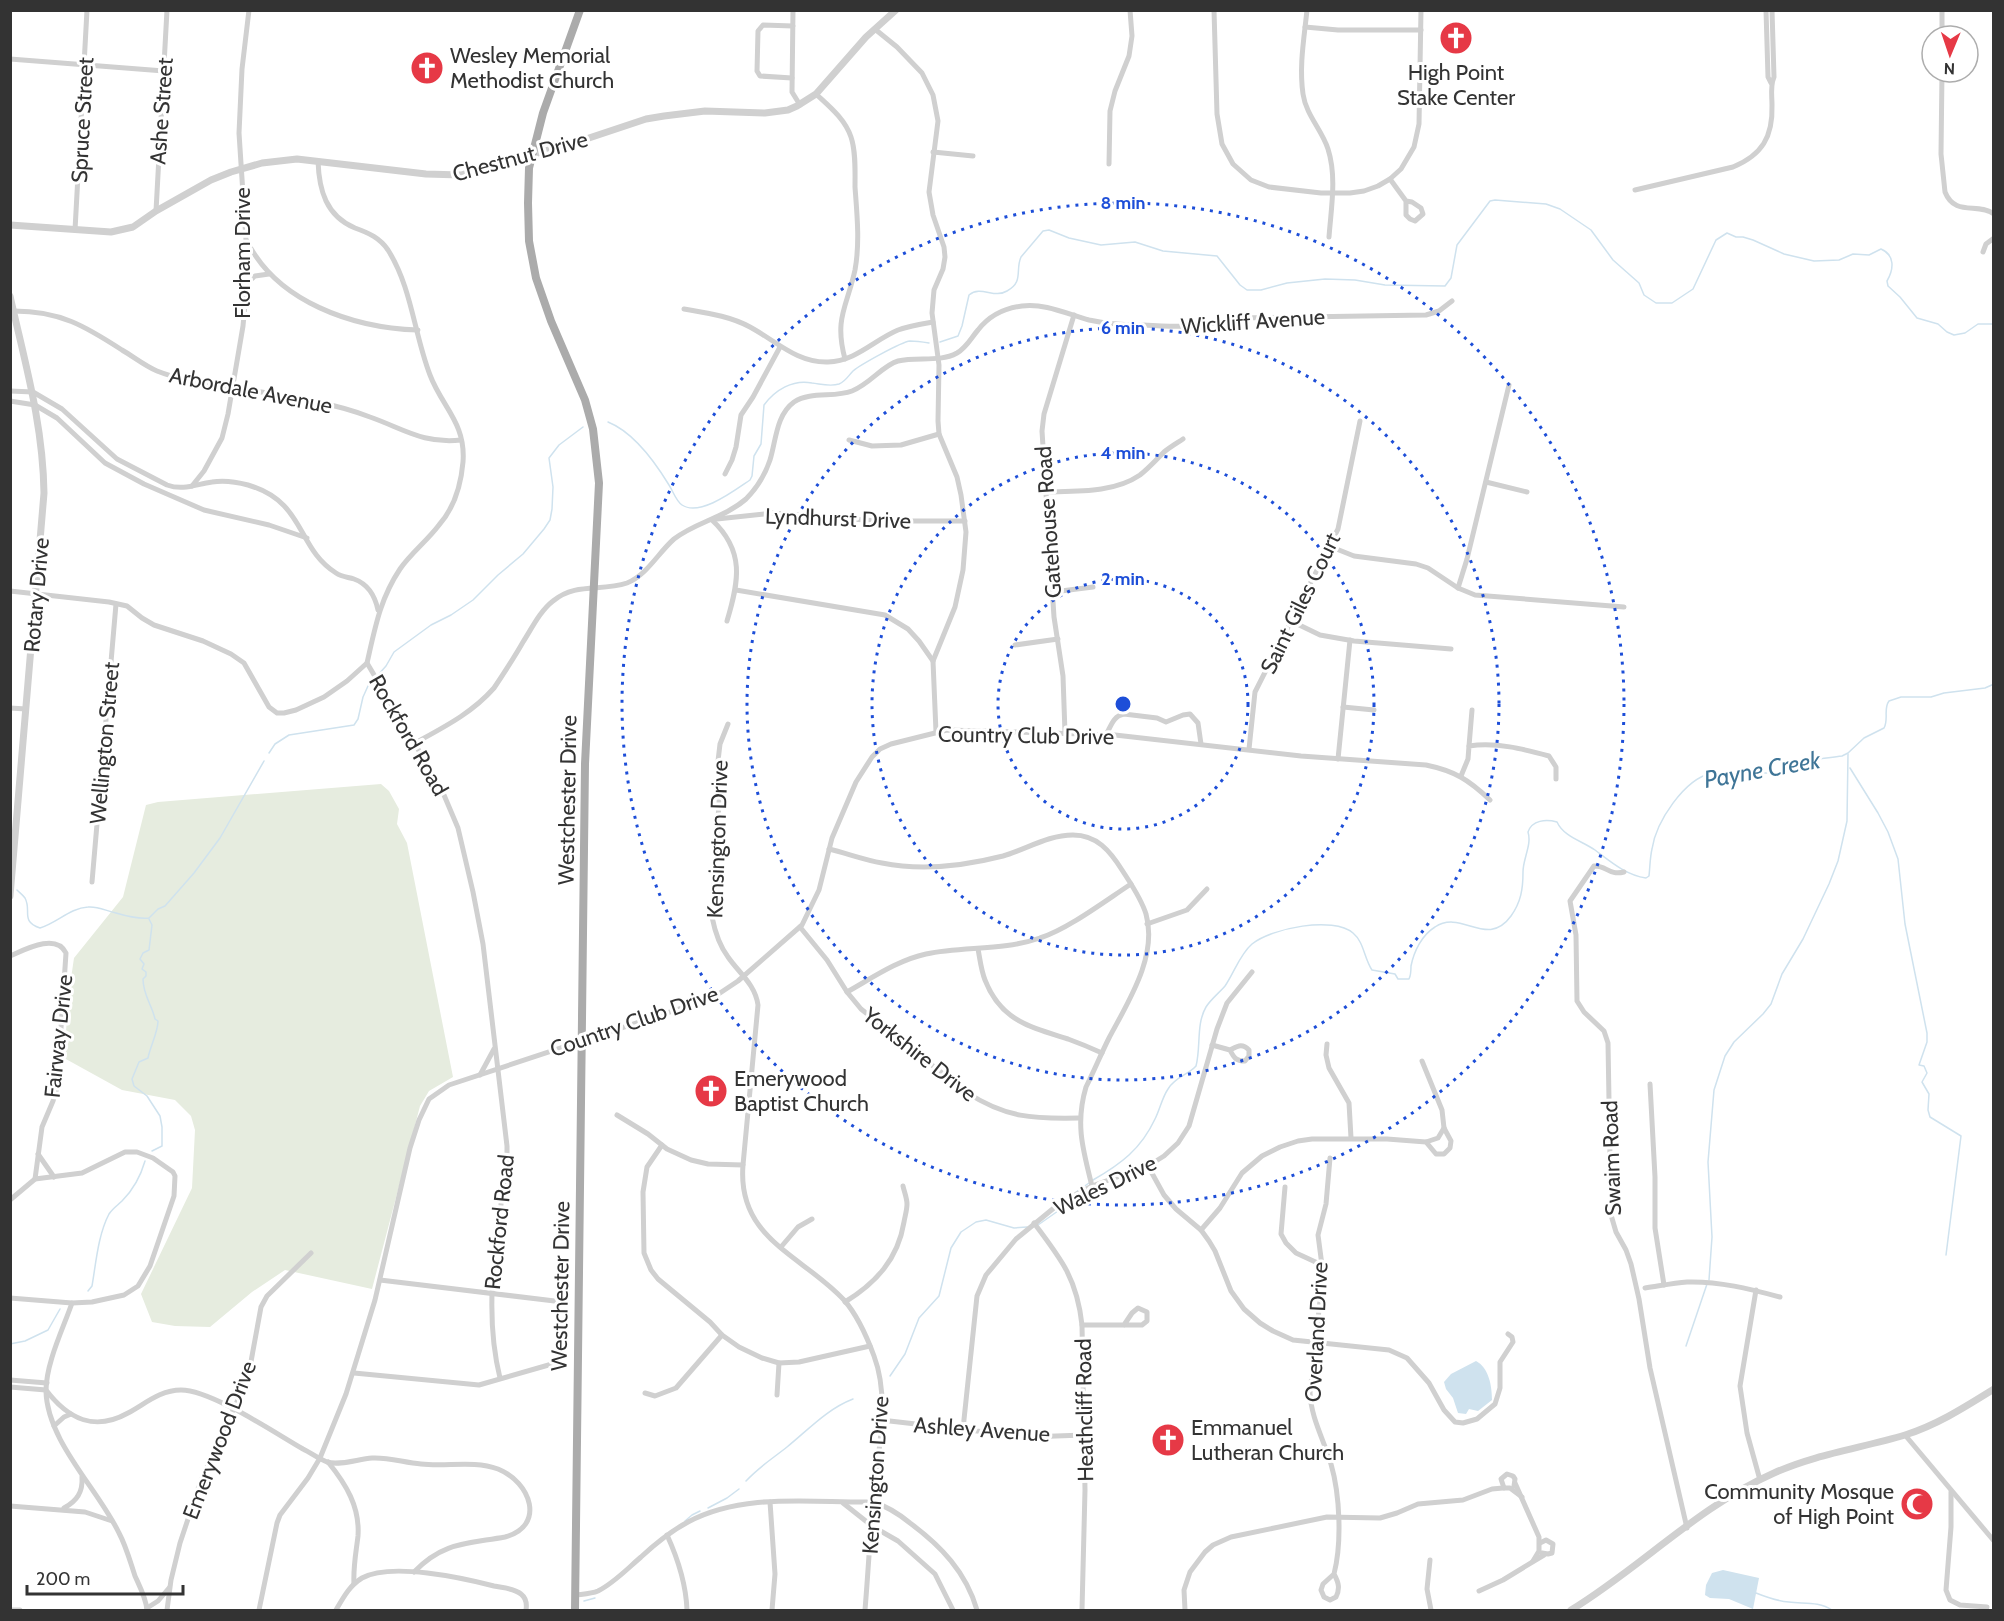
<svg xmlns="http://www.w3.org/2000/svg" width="2004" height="1621" font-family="Cabin,sans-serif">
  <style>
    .green { fill: #e6ecdf }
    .water { fill: #cfe2ee }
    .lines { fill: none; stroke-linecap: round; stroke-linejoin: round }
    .stream { stroke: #cfe2ee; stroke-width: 1.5 }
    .minor { stroke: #d0d0d0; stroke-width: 5 }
    .tertiary { stroke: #d0d0d0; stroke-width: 7 }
    .primary { stroke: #ababab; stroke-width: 8 }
    .ring { fill: none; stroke: #1d4ed8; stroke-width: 3; stroke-dasharray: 3 6 }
    .labels { text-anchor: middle; stroke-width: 6; stroke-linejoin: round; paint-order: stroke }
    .poi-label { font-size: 22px; fill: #333; stroke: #fff; text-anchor: start }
    .street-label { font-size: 22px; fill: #333; stroke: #fff }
    .water-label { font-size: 24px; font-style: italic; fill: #3f7597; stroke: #fff }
    .centre { fill: #1d4ed8; stroke: #fff; stroke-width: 3 }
    .ring-label { font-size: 18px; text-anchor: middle; font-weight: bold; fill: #1d4ed8; stroke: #fff; stroke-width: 6; stroke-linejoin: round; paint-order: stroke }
  </style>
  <rect width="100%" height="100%" fill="#fff"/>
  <polygon class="green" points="381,784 389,791 399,809 397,824 407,843 453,1077 429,1091 420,1106 372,1289 285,1270 252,1292 210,1327 175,1326 152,1322 141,1294 192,1188 195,1130 191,1116 175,1100 122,1090 64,1058 69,992 74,958 123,897 146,805 158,802"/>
  <g class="water">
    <path d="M1476 1361C1489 1368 1492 1386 1492 1400L1478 1411 1469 1409 1466 1414 1458 1413 1453 1398 1446 1389 1444 1382 1451 1374Z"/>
    <polygon points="1723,1570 1759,1578 1753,1609 1729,1599 1710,1598 1705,1595 1706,1585 1712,1573"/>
  </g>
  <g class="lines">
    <g class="stream">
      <path d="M940 342 958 336 962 326 969 295C981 285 994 299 1007 291 1024 282 1015 270 1021 257L1043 231 1049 230 1069 238 1101 245 1135 242 1163 251 1217 256 1240 285 1247 290H1261L1287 283 1325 279 1355 280 1385 285 1445 286 1451 278 1457 245 1490 201 1495 200 1546 204 1560 209 1591 230 1613 260 1639 283 1644 295 1656 303H1672L1693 289 1716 240 1727 233 1736 237H1743L1753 240 1784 254 1814 261 1839 260 1853 254 1869 255 1881 249C1895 255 1894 269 1887 281L1888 286 1900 297 1917 318 1938 324 1947 332 1954 335 1965 333 1978 324H1994"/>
      <path d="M608 422C633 432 655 462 669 485 673 491 676 501 682 505 700 517 735 490 750 480L752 476 754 456 761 444 764 405C775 390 793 379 812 383 821 384 830 387 839 384 846 381 848 376 853 371 860 365 901 342 910 341 916 341 923 342 929 343"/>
      <polyline points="269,753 275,744 289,735 354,725 358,719 363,697 368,686 386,666 394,652 431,625 451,615 473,600 498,575 523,554 544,529 550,520 552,509 553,487 549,458 559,445 583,427"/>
      <polyline points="1850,768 1878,813 1888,832 1898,859 1905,924 1927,1033 1927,1042 1919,1065 1924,1066 1927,1073 1922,1082 1929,1094 1928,1110 1930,1117 1961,1136 1946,1255"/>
      <path d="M17 890C20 893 23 895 25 898 32 911 20 921 40 928 57 923 70 908 88 907 98 906 106 911 116 913 126 916 138 919 149 918L158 909 165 906 194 873 220 838 264 761"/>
      <path d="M149 919 152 925 149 950 143 953 140 959 144 964 142 969 146 972V976L143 979C143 995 152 1005 155 1019L158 1021C158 1032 150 1047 148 1058L139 1062 132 1079 134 1086 147 1096 160 1116 162 1127V1146L152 1151"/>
      <path d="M1093 1180C1121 1164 1141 1149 1155 1119 1160 1109 1162 1098 1168 1089 1175 1077 1188 1075 1196 1066 1201 1047 1196 1024 1206 1007 1211 999 1219 993 1225 986 1234 973 1240 954 1252 944 1272 928 1333 916 1353 933 1364 942 1364 958 1372 970L1395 974 1398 979H1409C1411 975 1411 971 1411 966 1414 951 1422 935 1435 927 1462 909 1487 949 1511 916 1521 902 1523 889 1523 872 1523 858 1532 845 1528 832 1532 820 1546 819 1557 822 1564 837 1582 841 1595 850 1611 862 1626 875 1646 878L1649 876C1650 867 1650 857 1652 849 1656 822 1684 779 1712 773 1732 769 1751 774 1771 773 1782 772 1791 765 1801 762 1814 759 1828 758 1842 756L1848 753 1864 738 1884 728C1889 719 1883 709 1889 701L1901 697H1931L1944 693 1985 688 1994 684"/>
      <polyline points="1076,1192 1089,1183"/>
      <polyline points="1038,1225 1058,1211 1064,1203"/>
      <polyline points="1709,1280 1712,1237 1708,1162 1714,1090 1725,1056 1734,1042 1763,1014 1771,1004 1782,974 1803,939 1829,884 1838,861 1847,821 1848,754"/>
      <path d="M88 1291 92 1286C96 1263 98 1235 109 1214 113 1208 118 1205 122 1201 133 1190 141 1175 145 1161"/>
      <polyline points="10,1344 25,1341 48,1330 60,1309"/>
      <polyline points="1686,1346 1707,1284"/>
      <polyline points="890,1376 905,1354 919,1318 939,1296 951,1248 961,1232 976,1222 986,1220 1014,1228 1027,1227"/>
      <path d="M746 1481C760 1466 772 1459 787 1447 808 1430 827 1409 853 1399"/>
      <polyline points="708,1508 727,1498 739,1489"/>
      <polyline points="685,1521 692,1515 700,1511"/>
      <path d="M1756 1593C1766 1597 1777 1601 1789 1602 1803 1604 1819 1601 1832 1610"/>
      <polyline points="584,1601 595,1598"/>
    </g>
    <g class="minor">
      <polyline points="793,10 792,92 800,105"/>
      <polyline points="1214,10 1217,114 1222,144 1233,164 1251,180 1269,187 1321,193 1350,193 1364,191 1378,186 1390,179 1401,169 1414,147 1419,124 1421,10"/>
      <path d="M1307 10C1304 39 1299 66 1303 94 1306 115 1322 130 1328 149 1337 177 1331 209 1329 237"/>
      <polyline points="1766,10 1768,77 1771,83"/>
      <polyline points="1305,27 1338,30 1421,30"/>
      <polyline points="876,30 897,47 922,73 933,95 938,121 929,192 933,215 944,247 945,257 943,269 934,290 932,313 939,365 938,421 939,434 957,477 961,495 966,532 963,570 955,607 933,661 936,732"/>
      <polyline points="1942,36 1942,10"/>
      <polyline points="10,59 164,71"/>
      <path d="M1942 72 1941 154 1945 192C1955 217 1978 202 1994 214"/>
      <polyline points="792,78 760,76 757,71 758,31 763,25 793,26"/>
      <path d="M816 94C830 107 845 119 851 137 856 152 855 171 855 187 857 214 860 243 855 270 847 307 834 318 845 359"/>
      <polyline points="933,152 973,156"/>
      <path d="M318 161C319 190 326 216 355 228 369 233 380 238 388 250 412 288 414 334 430 375 442 407 466 423 463 462 461 485 454 508 439 525 427 541 411 553 400 569 380 599 375 628 367 663L441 788 458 828 473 892 483 944 507 1146V1160C498 1233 482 1305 500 1378"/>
      <polyline points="1109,164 1110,111 1115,91 1129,56 1132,36 1130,10"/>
      <polyline points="1390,179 1406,201 1412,202 1421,208 1423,214 1415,221 1410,219 1406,215 1406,201"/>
      <path d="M1635 190 1733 167C1762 155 1773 137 1772 105 1772 96 1770 86 1774 77L1772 10"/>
      <polyline points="156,211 167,10"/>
      <polyline points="75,230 87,10"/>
      <path d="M247 241C277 302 353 328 418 330"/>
      <polyline points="1983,252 1986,244 1994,238"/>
      <polyline points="246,284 255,276 269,274"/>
      <path d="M684 309C707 313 730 316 750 327 776 341 797 363 828 362 856 361 874 340 898 330 909 326 921 324 933 322"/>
      <path d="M14 311C60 311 85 326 122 350 134 357 145 366 157 371 177 379 198 382 219 385 269 394 323 399 370 417 404 429 423 444 461 440"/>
      <path d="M10 391 33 392 62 409 117 459 167 485C184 491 196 484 212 482 224 480 237 482 248 485 306 502 296 548 336 573 342 577 348 577 354 579 368 584 375 596 378 610"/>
      <polyline points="10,401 35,405 57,418 105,463 144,484 204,510 269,525 307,538"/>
      <polyline points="849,440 872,446 901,445 939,434"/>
      <polyline points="725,474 732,460 736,447 741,415 753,397 780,347"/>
      <polyline points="1486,482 1527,492"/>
      <polyline points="192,486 204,471 222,438 228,414 243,326 246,292 246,240 239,133 242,69 249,10"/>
      <path d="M1045 492C1077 491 1114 493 1140 475 1149 468 1156 460 1164 452 1170 447 1177 443 1183 439"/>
      <polyline points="717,519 773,513 878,521 965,521"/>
      <path d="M712 520C745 551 739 581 727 621"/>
      <polyline points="1329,546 1354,556 1416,564 1428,568 1458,588 1475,595 1624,607"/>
      <polyline points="1458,588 1467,559 1509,385"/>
      <polyline points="736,590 885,615 908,629 919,641 933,661"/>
      <polyline points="10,591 109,602 127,606 142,618 154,625 203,641 231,654 244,663 269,707 277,713 284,713 296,710 324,697 347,681 367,663"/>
      <polyline points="1053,592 1093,587"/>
      <polyline points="1291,621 1320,635 1354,641 1451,649"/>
      <polyline points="1015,645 1058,639"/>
      <polyline points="1343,707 1374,710"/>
      <polyline points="10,708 26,709"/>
      <path d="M728 724 720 744 718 761 720 787 712 917C715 932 719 945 728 957 739 973 755 984 758 1005L743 1165C737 1239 802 1255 844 1300 858 1316 867 1337 874 1356 891 1401 877 1455 873 1501 870 1537 868 1574 865 1610"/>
      <polyline points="1065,733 1063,676 1054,617 1042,431 1044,414 1074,315"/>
      <path d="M1106 735C1111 726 1113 716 1124 714L1157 718 1166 722 1183 715 1190 714 1198 723 1201 744"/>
      <path d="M415 743C444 727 472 713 494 688 504 673 514 658 523 642 532 628 540 611 553 601 576 582 601 592 627 583 647 575 658 553 674 539 696 522 724 518 746 499 757 488 765 475 770 460 776 441 776 415 794 402 811 391 834 398 852 391 870 384 883 365 898 361 917 356 939 363 957 353 967 347 971 338 978 330 989 316 1005 308 1022 306 1045 303 1067 314 1089 320 1107 324 1125 325 1143 325 1175 327 1204 328 1234 318L1426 315 1439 311 1452 301"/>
      <polyline points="1469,746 1472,710"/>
      <polyline points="1249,749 1255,692 1338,529 1360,421"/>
      <polyline points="1338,759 1350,640"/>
      <path d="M1461 776 1468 759 1469 746C1497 742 1523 749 1549 756L1556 767V779"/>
      <path d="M829 849C846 853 864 860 882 863 922 871 964 866 1003 856 1027 849 1048 835 1073 835 1097 835 1110 851 1122 870 1131 884 1141 898 1146 914 1158 956 1128 1002 1109 1038 1101 1054 1094 1071 1086 1087 1075 1124 1083 1150 1092 1186"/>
      <path d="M1624 872C1609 876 1606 865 1594 866L1570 901 1576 935 1577 1001 1584 1012 1604 1031 1608 1043 1611 1215 1616 1232 1626 1250 1631 1264 1639 1299 1650 1368 1687 1528"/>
      <polyline points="92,882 116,604"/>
      <polyline points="1147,924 1187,910 1207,889"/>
      <path d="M800 927 827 960 847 992 861 1009 966 1092C1006 1118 1033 1119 1079 1118"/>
      <path d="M978 949C980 959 981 970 985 980 1001 1021 1030 1027 1068 1039 1079 1043 1091 1048 1102 1053"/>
      <path d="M10 956C26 949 56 933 66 953L57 1088 53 1101 42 1127 35 1179"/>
      <path d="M847 992C872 978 898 960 926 954 963 946 1003 951 1040 938 1068 929 1105 901 1131 884"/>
      <polyline points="1327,1044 1326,1055 1329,1068 1349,1103 1351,1138"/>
      <path d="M1212 1045 1230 1050C1234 1058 1236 1061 1245 1061L1249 1056V1050C1242 1043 1238 1046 1230 1050"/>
      <polyline points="480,1075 494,1049"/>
      <polyline points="1650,1084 1655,1177 1655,1228 1664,1285"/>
      <polyline points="617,1115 648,1134 667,1149 691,1160 708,1164 743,1165"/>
      <polyline points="1426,1142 1438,1138 1444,1128"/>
      <polyline points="662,1145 647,1167 643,1192 644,1253 651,1270 658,1279 710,1322 722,1335 739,1347 762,1358 779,1363 799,1362 870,1346"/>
      <polyline points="38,1154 54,1177"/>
      <path d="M1330 1158 1326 1204 1318 1235 1323 1273 1310 1393C1311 1418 1324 1440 1331 1464 1340 1495 1342 1543 1334 1574 1339 1583 1340 1589 1336 1597L1330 1600 1324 1597 1321 1590 1323 1584 1334 1574"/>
      <polyline points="1148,1166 1164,1195 1176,1209 1201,1230 1209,1241 1215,1251 1231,1291 1244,1309 1260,1323 1273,1331 1293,1340 1389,1350 1407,1358 1429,1383 1444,1410 1455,1422 1463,1423 1477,1419 1495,1404 1500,1388 1500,1362 1513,1342 1512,1337 1508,1334"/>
      <polyline points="1285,1187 1281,1234 1286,1243 1296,1253 1322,1265"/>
      <polyline points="10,1200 35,1179 82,1173 125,1152 137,1152 153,1158 173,1172 175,1176 174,1196 150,1266 138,1286 124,1295 92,1302 72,1303 10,1298"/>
      <path d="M1034 1223C1062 1260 1077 1279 1082 1325L1085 1490 1082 1610"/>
      <polyline points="1201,1230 1220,1208 1242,1173 1262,1156 1280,1147 1298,1141 1312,1139 1387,1139 1426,1142 1436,1154 1444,1154 1450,1148 1451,1141 1444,1128 1442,1110 1422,1061"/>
      <polyline points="781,1247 798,1227 812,1219"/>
      <polyline points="380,1280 563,1302"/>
      <path d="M1645 1288C1659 1286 1673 1283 1687 1282 1719 1281 1750 1289 1780 1297"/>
      <polyline points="1756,1290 1740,1386 1747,1433 1760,1480"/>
      <path d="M845 1302C876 1283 898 1259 904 1222 905 1216 907 1210 907 1204 907 1198 904 1191 903 1186"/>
      <path d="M72 1303C63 1329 46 1363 46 1391 47 1441 98 1489 119 1533 126 1546 130 1561 135 1576 140 1587 146 1598 147 1610"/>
      <polyline points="1082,1325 1142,1325 1147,1321 1147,1312 1138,1308 1132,1313 1124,1325"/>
      <polyline points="354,1373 479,1385 559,1362"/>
      <polyline points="10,1380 47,1383"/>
      <path d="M10 1387 46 1390C68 1419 94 1432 128 1413 145 1404 160 1390 181 1390 211 1390 275 1433 303 1449 311 1453 319 1459 327 1462 340 1466 358 1459 372 1458 389 1457 405 1463 421 1464 447 1467 473 1460 498 1469 531 1482 546 1526 505 1537 466 1544 443 1542 414 1572"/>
      <polyline points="645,1393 655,1396 676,1388 722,1335"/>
      <polyline points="777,1395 779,1363"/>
      <polyline points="881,1420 1028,1437 1084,1435"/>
      <polyline points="54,1426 64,1417 71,1414"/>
      <polyline points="963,1429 977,1296 986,1275 1016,1239 1060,1203 1092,1186 1148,1166 1164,1156 1178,1143 1189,1126 1217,1029 1227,1003 1252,972"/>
      <polyline points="1905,1435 1994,1541"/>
      <path d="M328 1462C346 1484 360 1507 358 1536 356 1553 353 1567 354 1584"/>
      <polyline points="1515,1483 1539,1537 1539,1551 1533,1561"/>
      <polyline points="1504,1488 1501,1479 1507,1474 1513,1476 1515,1479 1514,1486"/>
      <polyline points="1951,1492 1951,1527 1946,1590 1950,1600 1960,1605 1987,1607"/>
      <polyline points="770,1502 775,1574 772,1610"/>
      <polyline points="843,1503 872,1526 898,1541 935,1574 953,1610"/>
      <polyline points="10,1506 85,1512 112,1521"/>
      <path d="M64 1508C77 1501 83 1492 82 1477"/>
      <path d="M667 1535C678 1559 686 1584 687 1610"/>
      <polyline points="1540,1543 1546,1540 1553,1544 1552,1553 1548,1554 1542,1553"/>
      <polyline points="1430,1560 1427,1589 1431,1610"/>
      <polyline points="1479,1591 1503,1580 1544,1555"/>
      <path d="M575 1595C583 1594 591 1594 598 1591 614 1583 627 1569 641 1557 655 1544 671 1531 688 1522 744 1492 813 1503 873 1502 886 1506 899 1514 910 1523 941 1546 966 1572 977 1610"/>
      <polyline points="147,1608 158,1601 169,1588"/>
      <polyline points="10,1610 20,1610"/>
      <polyline points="167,1610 171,1580 180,1543 201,1480 241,1393 250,1367 261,1307 267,1296 311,1253"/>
      <path d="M259 1610 277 1523 280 1515 308 1478 320 1458 346 1394 375 1300 410 1148 419 1120 429 1099 449 1085 700 1002 720 993 738 981 802 925 819 890 832 838 856 782 872 757 880 749 891 744 947 730 1115 735 1301 756 1426 765C1455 771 1469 780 1490 800"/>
      <path d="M336 1610C343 1598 349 1586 362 1578 391 1562 463 1578 494 1586 503 1588 514 1588 521 1594 526 1598 527 1604 526 1610"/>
      <polyline points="1185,1610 1184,1590 1190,1572 1205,1552 1213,1545 1231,1537 1327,1517 1380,1518 1397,1513 1418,1504 1463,1500 1492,1489 1503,1488 1510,1488 1522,1497"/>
    </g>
    <g class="tertiary">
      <polyline points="10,225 111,232 133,227 156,211 211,180 231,172 262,163 297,159 426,174 461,175 583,140 646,119 664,116 705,111 765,113 788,110 797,106 816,94 866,37 896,10"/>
      <path d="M10 296C25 363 43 424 44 493L10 896"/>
      <path d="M1571 1610C1640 1568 1699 1506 1774 1473 1816 1454 1862 1448 1905 1435 1937 1425 1965 1407 1994 1389"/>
    </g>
    <polyline class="primary" points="575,1610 585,764 599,483 593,429 585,400 551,321 536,278 529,241 528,203 529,168 543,113 580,10"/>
  </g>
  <g class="ring">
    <circle cx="1123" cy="704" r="125"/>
    <circle cx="1123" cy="704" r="251"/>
    <circle cx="1123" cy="704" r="376"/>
    <circle cx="1123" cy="704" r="501"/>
  </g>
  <defs>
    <g id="church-disc" transform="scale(1.725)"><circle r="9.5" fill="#e63946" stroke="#fff"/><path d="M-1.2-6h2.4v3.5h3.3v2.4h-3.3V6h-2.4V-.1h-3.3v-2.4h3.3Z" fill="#fff"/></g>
    <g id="mosque-disc" transform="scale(1.725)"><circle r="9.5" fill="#e63946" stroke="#fff"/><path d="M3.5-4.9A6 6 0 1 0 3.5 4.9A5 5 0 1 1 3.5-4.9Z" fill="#fff"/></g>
  </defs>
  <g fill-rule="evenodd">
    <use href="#church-disc" x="1456" y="38"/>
    <use href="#church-disc" x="427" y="68"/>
    <use href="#church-disc" x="711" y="1091"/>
    <use href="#church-disc" x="1168" y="1440"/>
    <use href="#mosque-disc" x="1917" y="1504"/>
  </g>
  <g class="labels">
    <g class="poi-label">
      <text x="450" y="63">Wesley Memorial<tspan x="450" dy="25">Methodist Church</tspan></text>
      <text x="1456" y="80" text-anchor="middle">High Point<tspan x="1456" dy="25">Stake Center</tspan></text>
      <text x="734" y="1086">Emerywood<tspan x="734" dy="25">Baptist Church</tspan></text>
      <text x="1191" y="1435">Emmanuel<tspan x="1191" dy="25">Lutheran Church</tspan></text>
      <text x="1894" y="1499" text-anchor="end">Community Mosque<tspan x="1894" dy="25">of High Point</tspan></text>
    </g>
    <g class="street-label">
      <text transform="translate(161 111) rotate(-86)" y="8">Ashe Street</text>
      <text transform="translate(82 120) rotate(-87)" y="8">Spruce Street</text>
      <text transform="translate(520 156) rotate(-15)" y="8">Chestnut Drive</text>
      <text transform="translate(242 253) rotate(-90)" y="8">Florham Drive</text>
      <text transform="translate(1253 321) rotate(-4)" y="8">Wickliff Avenue</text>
      <text transform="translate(251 390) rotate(11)" y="8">Arbordale Avenue</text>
      <text transform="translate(838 518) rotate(2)" y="8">Lyndhurst Drive</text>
      <text transform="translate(1048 522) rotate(-94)" y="8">Gatehouse Road</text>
      <text transform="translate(36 595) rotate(-85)" y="8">Rotary Drive</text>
      <text transform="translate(1300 603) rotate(-64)" y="8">Saint Giles Court</text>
      <text transform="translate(409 735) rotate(60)" y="8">Rockford Road</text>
      <text transform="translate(1026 735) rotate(1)" y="8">Country Club Drive</text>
      <text transform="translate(104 743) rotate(-85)" y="8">Wellington Street</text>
      <text transform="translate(567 800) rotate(-89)" y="8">Westchester Drive</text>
      <text transform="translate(717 839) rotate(-88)" y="8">Kensington Drive</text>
      <text transform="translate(634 1021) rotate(-19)" y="8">Country Club Drive</text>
      <text transform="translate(58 1036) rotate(-84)" y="8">Fairway Drive</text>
      <text transform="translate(920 1054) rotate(38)" y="8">Yorkshire Drive</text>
      <text transform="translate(1611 1158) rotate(-92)" y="8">Swaim Road</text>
      <text transform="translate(1105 1185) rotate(-26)" y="8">Wales Drive</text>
      <text transform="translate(499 1222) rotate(-84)" y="8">Rockford Road</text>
      <text transform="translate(560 1286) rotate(-89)" y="8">Westchester Drive</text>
      <text transform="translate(1316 1332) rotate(-87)" y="8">Overland Drive</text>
      <text transform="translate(1084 1410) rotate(-91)" y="8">Heathcliff Road</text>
      <text transform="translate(982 1429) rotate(4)" y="8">Ashley Avenue</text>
      <text transform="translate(219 1440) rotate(-69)" y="8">Emerywood Drive</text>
      <text transform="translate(875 1475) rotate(-86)" y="8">Kensington Drive</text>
    </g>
    <g class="water-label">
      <text transform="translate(1762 770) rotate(-10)" y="8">Payne Creek</text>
    </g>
  </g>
  <circle cx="1123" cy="704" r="9" class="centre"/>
  <g class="ring-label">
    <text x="1123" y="209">8 min</text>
    <text x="1123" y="334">6 min</text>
    <text x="1123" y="459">4 min</text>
    <text x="1123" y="585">2 min</text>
  </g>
  <rect width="2004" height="1621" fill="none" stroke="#333333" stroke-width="24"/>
  <g transform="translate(1950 54) rotate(182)"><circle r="28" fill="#ffffff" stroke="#adadad" stroke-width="1.5"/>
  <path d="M0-4.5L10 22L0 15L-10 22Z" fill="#e63946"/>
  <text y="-9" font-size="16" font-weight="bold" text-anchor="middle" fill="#333333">N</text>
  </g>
  <path d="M27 1585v9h156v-9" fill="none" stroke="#333333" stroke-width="3"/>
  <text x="36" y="1585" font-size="18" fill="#333333" stroke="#ffffff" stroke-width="4.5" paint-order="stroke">200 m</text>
</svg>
